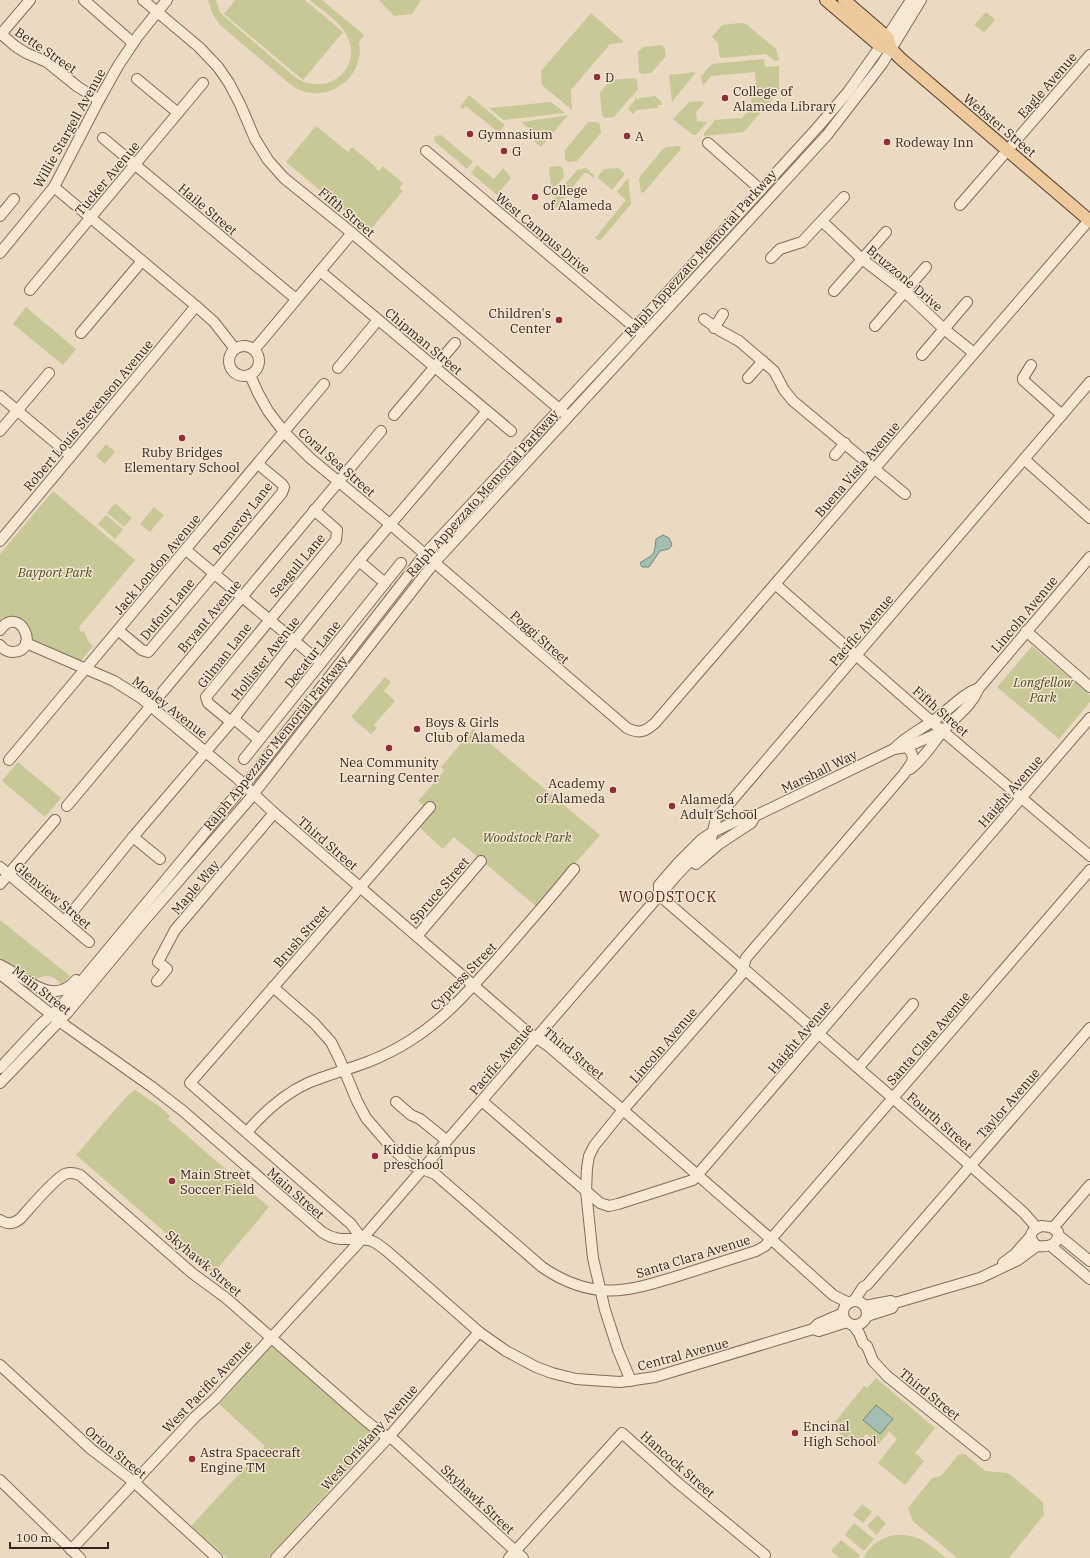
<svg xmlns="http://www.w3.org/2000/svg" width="1090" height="1558" font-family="'IBM Plex Serif',serif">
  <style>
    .green { fill: #c8c896 }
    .water { fill: #a4beb3; stroke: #6c8b7f }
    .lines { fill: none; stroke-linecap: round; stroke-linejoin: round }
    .minor-casing { stroke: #846b5a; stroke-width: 12 }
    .major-casing { stroke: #513a2e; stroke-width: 14 }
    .minor { stroke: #f7e8d4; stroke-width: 10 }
    .major { stroke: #edc99b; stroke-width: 12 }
    .poi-dot { fill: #8f2d3b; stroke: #f3e5d1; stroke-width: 1.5 }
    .labels { text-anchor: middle; stroke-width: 3; stroke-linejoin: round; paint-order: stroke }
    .street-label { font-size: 13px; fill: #34261d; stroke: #f3e5d1 }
    .poi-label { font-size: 13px; fill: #34261d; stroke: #f3e5d1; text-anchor: start }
    .park-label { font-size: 13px; font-style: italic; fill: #4a4f25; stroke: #f3e5d1 }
    .neighbourhood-label { font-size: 14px; letter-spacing: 1px; fill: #5e241f; stroke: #f3e5d1 }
  </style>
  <rect width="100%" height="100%" fill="#ebd9c2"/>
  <g class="green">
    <path d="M208 0H216L220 12 226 18 295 77C325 98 364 70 347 36 340 21 322 10 309 0H322L364 35 359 42C366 80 322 108 291 85L220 25 212 13Z"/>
    <polygon points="235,0 305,0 343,32 303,80 224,14"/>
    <polygon points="379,0 421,0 412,14 394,16"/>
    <polygon points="986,12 995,20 984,33 974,25"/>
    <polygon points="591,13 623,41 622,43 610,44 571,90 572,110 542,85 541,71"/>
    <polygon points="740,23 746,24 776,49 779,60 775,61 766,54 721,58 719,54 718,43 712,37 722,25"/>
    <polygon points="662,45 665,49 666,56 651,73 642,74 639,72 638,52 643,47"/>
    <polygon points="764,59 765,67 779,66 779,91 744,132 704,136 704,133 714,122 714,120 739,118 741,119 752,106 751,97 744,97 743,92 749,91 756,83 755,72 711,76 703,86 701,76 712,64"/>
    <polygon points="696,72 672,102 669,75"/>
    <polygon points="634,78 637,80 638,89 614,117 605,118 602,115 600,93 610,80"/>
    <polygon points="469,95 505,125 492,140 498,132 466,106 463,109 460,107"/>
    <polygon points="655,96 661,101 662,105 658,105 658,108 637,110 633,114 628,109 637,97 637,100 639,100 639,98"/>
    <polygon points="702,101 704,103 696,112 697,121 707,122 696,135 693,135 673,119 689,102"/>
    <polygon points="551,102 565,113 503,120 489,108"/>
    <polygon points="568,115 541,147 534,141 534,133 522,123 522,122"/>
    <polygon points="588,122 597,122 600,124 601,133 577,161 568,162 565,160 565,150"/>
    <polygon points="316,126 348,152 352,147 376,167 375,168 379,171 383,166 403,183 399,188 403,191 369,231 286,162"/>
    <polygon points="441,135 473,162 467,169 435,142 434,137 436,136"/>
    <polygon points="679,146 681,148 680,150 644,192 641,193 639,180 641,175 663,149 667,147"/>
    <polygon points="477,165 494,179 503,168 511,178 497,195 471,173"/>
    <polygon points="560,166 563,169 564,177 553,190 551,188 549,167"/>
    <polygon points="586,168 594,175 594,178 588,173 584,173 555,209 548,204 577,170"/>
    <polygon points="618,168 625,174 612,190 598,178 598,176 604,169"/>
    <polygon points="628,178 631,204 600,241 595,238 626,200 617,192"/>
    <polygon points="26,307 76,349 63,365 13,324"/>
    <polygon points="106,444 115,452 105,464 96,456"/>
    <polygon points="53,491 135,560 79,627 81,632 84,631 88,641 93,646 79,663 32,641 30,631 25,623 0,622 0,554"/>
    <polygon points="115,503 132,518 124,527 107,513"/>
    <polygon points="154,507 164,515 150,532 140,524"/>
    <polygon points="106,515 123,529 115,539 98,524"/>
    <polygon points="1032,646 1090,695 1090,702 1059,739 997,687"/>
    <polygon points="385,677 391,682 384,691 395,701 374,725 377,728 371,734 351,717"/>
    <polygon points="473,729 600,835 537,907 454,837 443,849 420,828 432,813 418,801 444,771 441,767"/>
    <polygon points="18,762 61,798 45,817 2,781"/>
    <path d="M0 920 70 976 61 985C54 974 42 973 33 982L0 959Z"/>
    <polygon points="135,1090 159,1106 170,1116 168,1119 269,1207 213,1274 76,1155 127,1096"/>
    <polygon points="274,1344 378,1437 268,1558 227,1558 191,1526 265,1446 219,1404"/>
    <polygon points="876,1378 935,1428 915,1453 924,1461 905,1485 878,1463 897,1439 889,1431 879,1444 866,1434 856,1447 831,1427 864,1386 867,1388"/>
    <polygon points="965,1454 985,1471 1008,1473 1043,1502 1044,1515 1009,1558 957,1558 913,1521 908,1508 932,1478 941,1476 958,1455"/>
    <polygon points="862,1504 872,1512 863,1523 853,1515"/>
    <polygon points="877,1515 886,1523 877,1535 867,1526"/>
    <polygon points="854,1523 874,1539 864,1551 845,1535"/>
    <path d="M894 1535C920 1534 926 1542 946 1558H864C869 1545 881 1538 894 1535Z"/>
    <polygon points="841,1540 860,1555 858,1558 839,1558 831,1551"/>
  </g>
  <g class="water">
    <path d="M663 535 669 538 672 544C670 551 665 549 660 551L649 567H642L640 563C654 553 654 558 656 539Z"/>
    <polygon points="876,1405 893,1419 880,1434 863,1420"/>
  </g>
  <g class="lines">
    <g class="minor-casing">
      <g id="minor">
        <polyline points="84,0 133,43"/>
        <polyline points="143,0 199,47 218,67 229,83 240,104 255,139 268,160 284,178 352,233 564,413"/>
        <polyline points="0,33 15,46 26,53 47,62 78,87 99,100"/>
        <polyline points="1,34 30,0"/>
        <polyline points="137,79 178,113"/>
        <polyline points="103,138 296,299"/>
        <polyline points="708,143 761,190"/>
        <polyline points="426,151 640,332"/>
        <polyline points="54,187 196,306 214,322 235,349"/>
        <polyline points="960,205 1090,55"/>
        <polyline points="0,216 14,199"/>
        <polyline points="822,221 862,259 905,292 944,329 974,353"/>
        <polyline points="0,253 54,187 99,100 118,66 138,36 167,0"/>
        <polyline points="771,258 780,249 802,242 844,197"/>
        <polyline points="320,271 511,431"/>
        <polyline points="30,290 203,83"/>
        <polyline points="834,291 886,232"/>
        <polyline points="704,319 719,330 739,341 774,371 784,390 793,401 905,494"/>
        <polyline points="875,326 926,267"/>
        <polyline points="714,328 723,314"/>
        <polyline points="81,333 142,261"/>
        <circle cx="244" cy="361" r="15"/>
        <polyline points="254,350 352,233"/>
        <polyline points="922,355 967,302"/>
        <polyline points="1031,365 1023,378 1023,380 1062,415"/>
        <polyline points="338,368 378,320"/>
        <path d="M250 375 258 393 268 411 284 432 310 458 391 525 627 728C639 734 645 732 655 723L1090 219"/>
        <polyline points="748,378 763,361"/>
        <polyline points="0,396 71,456"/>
        <polyline points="394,415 455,343"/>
        <polyline points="0,431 49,373"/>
        <polyline points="835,455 845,443"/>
        <polyline points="1024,459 1090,518"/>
        <polyline points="0,541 196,306"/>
        <polyline points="186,550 321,663"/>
        <polyline points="359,561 385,583"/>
        <polyline points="775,584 932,722 1090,856"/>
        <path d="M0 630C19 603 42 651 13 652 7 652 3 649 0 645"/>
        <polyline points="119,631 142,650 148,652 150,650 282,493 284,487 282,484 258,464"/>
        <polyline points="1026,631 1090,687"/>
        <polyline points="26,643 114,681 141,698 238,779 272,811 525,1030 547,1045 623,1110 772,1240 833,1295 849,1303"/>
        <polyline points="234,719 259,740"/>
        <polyline points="231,722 208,703 206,697 336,540 337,530 314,510"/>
        <path d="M894 749C905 737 920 730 934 720 949 710 962 694 979 688"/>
        <polyline points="244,759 401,563"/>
        <polyline points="9,760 324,384"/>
        <path d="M910 769C924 759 932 744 943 731 956 715 970 709 979 688L1090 557"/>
        <polyline points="67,806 381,431"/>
        <polyline points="133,837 160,859"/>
        <polyline points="696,864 719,844 751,823 755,816"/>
        <polyline points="0,867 89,942"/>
        <polyline points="0,884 55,820"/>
        <polyline points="659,895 971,1166 1024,1213 1037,1228"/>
        <polyline points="659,895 659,885 679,862 702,839 713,832 746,816 755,816 894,749 907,747 943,731"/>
        <polyline points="65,921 133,837 231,722 295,640 359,561 487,411"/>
        <polyline points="417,936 481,861"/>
        <path d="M0 965C23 976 53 1008 76 980"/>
        <path d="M0 974 66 1026 152 1087 183 1111 322 1232C341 1245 353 1235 372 1241 377 1243 383 1248 388 1252L479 1332 506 1351 536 1367 552 1373 576 1379 620 1382 655 1377 813 1329 818 1324 843 1313"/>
        <polyline points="157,981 167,969 158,962 175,930 274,813"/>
        <path d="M273 987 314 1023 331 1042 339 1058 357 1101 366 1118 391 1147 409 1164 435 1174 542 1267C593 1302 627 1292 681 1275 706 1267 731 1259 756 1251L765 1246 1090 870"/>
        <polyline points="859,1067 913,1004"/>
        <polyline points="0,1068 40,1025 61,1006 260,766 425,554 635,328 817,128 848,92 887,37 911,0"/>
        <polyline points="0,1083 68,1012 143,922 248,801 434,563 827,135 882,64 921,0"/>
        <polyline points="482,1101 600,1203 609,1206 618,1204 693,1180 1090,718"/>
        <polyline points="396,1102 411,1115 420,1119 446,1140"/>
        <path d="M247 1132C264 1112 284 1094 308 1083 327 1075 346 1070 365 1063 381 1057 397 1049 411 1040 446 1018 472 987 499 957 524 928 550 899 574 869"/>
        <path d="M0 1220C8 1225 13 1224 20 1219 29 1209 55 1178 65 1174 70 1172 75 1173 80 1175L192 1273 226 1298 366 1421 383 1434 395 1441 523 1558"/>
        <path d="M1041 1226 1051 1227 1058 1232C1059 1246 1048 1247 1037 1246 1027 1237 1030 1231 1041 1226Z"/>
        <polyline points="1053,1228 1090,1185"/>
        <polyline points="1058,1235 1090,1261"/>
        <polyline points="362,1239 351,1224 190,1083 430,807"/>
        <polyline points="1051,1246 1090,1279"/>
        <polyline points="1003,1263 1015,1254 1030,1237"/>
        <polyline points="854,1301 863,1287 867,1285 1090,1028"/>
        <circle cx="855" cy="1313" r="12"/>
        <polyline points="865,1306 891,1301 895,1303 980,1278 1018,1260 1037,1246"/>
        <polyline points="867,1316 892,1308 895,1303"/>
        <polyline points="853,1325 859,1333 863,1343 867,1346 873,1361 887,1376 985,1455"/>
        <polyline points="813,1329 819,1331 847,1322"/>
        <polyline points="0,1365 91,1449 134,1482 217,1558"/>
        <path d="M631 1381 618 1350 605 1310 593 1258 586 1191 587 1168 589 1156 594 1146 623 1110 741 975 746 958 904 774C911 763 918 759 907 747"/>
        <polyline points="0,1480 80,1558"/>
        <polyline points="71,1550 195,1417 215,1399 362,1239 676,876 711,839 716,819 1090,382"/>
        <polyline points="276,1558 388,1438 479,1332"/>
        <polyline points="509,1558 622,1433 678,1483 765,1555"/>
      </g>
    </g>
    <g class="major-casing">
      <g id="major">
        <polyline points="826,0 880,46 891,49"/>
        <polyline points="844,0 887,37 891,49 901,59 1090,221"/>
      </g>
    </g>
    <use href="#minor" class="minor"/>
    <use href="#major" class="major"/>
  </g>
  <g class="poi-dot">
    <circle cx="597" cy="77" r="4"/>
    <circle cx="725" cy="98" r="4"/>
    <circle cx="470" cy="134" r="4"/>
    <circle cx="627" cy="136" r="4"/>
    <circle cx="887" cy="142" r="4"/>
    <circle cx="504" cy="151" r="4"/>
    <circle cx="535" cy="197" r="4"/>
    <circle cx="559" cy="320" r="4"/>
    <circle cx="182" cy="438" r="4"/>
    <circle cx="417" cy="729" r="4"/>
    <circle cx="389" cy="748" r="4"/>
    <circle cx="613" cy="790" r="4"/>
    <circle cx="672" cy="806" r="4"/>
    <circle cx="375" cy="1156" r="4"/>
    <circle cx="172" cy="1181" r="4"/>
    <circle cx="795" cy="1433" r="4"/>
    <circle cx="192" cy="1459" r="4"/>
  </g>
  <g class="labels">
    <g class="street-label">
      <text transform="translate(46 50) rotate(34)" y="5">Bette Street</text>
      <text transform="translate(1047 85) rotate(-49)" y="5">Eagle Avenue</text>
      <text transform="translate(1000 125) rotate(40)" y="5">Webster Street</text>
      <text transform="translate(69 128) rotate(-61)" y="5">Willie Stargell Avenue</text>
      <text transform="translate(107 178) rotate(-50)" y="5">Tucker Avenue</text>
      <text transform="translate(208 209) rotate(40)" y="5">Haile Street</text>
      <text transform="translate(347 212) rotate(40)" y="5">Fifth Street</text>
      <text transform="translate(543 233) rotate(40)" y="5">West Campus Drive</text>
      <text transform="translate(700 253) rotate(-48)" y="5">Ralph Appezzato Memorial Parkway</text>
      <text transform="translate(905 278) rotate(40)" y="5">Bruzzone Drive</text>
      <text transform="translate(424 341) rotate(40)" y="5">Chipman Street</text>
      <text transform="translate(88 415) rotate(-50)" y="5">Robert Louis Stevenson Avenue</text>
      <text transform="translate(337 462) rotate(41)" y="5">Coral Sea Street</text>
      <text transform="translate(857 469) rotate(-49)" y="5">Buena Vista Avenue</text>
      <text transform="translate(482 493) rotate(-48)" y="5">Ralph Appezzato Memorial Parkway</text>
      <text transform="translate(242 518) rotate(-52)" y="5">Pomeroy Lane</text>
      <text transform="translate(157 564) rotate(-50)" y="5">Jack London Avenue</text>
      <text transform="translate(297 565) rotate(-50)" y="5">Seagull Lane</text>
      <text transform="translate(167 609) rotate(-50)" y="5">Dufour Lane</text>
      <text transform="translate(1024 614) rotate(-50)" y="5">Lincoln Avenue</text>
      <text transform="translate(209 616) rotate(-50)" y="5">Bryant Avenue</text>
      <text transform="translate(861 630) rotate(-49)" y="5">Pacific Avenue</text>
      <text transform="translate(540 637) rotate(41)" y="5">Poggi Street</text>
      <text transform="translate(312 654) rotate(-52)" y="5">Decatur Lane</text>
      <text transform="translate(224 655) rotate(-52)" y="5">Gilman Lane</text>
      <text transform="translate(265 658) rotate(-52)" y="5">Hollister Avenue</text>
      <text transform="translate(170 707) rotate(38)" y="5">Mosley Avenue</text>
      <text transform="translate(941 711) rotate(41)" y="5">Fifth Street</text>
      <text transform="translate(275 743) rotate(-51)" y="5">Ralph Appezzato Memorial Parkway</text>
      <text transform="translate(819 771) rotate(-26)" y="5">Marshall Way</text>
      <text transform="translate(1010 791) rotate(-49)" y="5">Haight Avenue</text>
      <text transform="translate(328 843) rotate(41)" y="5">Third Street</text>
      <text transform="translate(195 887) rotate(-50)" y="5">Maple Way</text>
      <text transform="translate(439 890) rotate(-49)" y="5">Spruce Street</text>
      <text transform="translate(53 895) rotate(40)" y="5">Glenview Street</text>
      <text transform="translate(301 936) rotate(-49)" y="5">Brush Street</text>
      <text transform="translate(463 976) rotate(-46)" y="5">Cypress Street</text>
      <text transform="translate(42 990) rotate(38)" y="5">Main Street</text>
      <text transform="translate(799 1037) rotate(-50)" y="5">Haight Avenue</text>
      <text transform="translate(928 1038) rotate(-49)" y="5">Santa Clara Avenue</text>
      <text transform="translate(663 1045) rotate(-49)" y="5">Lincoln Avenue</text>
      <text transform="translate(574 1053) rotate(39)" y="5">Third Street</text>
      <text transform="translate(501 1059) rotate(-49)" y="5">Pacific Avenue</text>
      <text transform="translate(1008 1103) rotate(-49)" y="5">Taylor Avenue</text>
      <text transform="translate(940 1121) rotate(41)" y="5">Fourth Street</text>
      <text transform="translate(296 1193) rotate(41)" y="5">Main Street</text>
      <text transform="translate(693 1256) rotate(-17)" y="5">Santa Clara Avenue</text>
      <text transform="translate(204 1263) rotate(40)" y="5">Skyhawk Street</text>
      <text transform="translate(683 1354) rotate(-15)" y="5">Central Avenue</text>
      <text transform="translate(207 1386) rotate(-46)" y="5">West Pacific Avenue</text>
      <text transform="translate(930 1394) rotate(39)" y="5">Third Street</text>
      <text transform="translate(369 1437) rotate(-48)" y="5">West Oriskany Avenue</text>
      <text transform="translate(116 1452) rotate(39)" y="5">Orion Street</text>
      <text transform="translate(678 1464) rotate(41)" y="5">Hancock Street</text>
      <text transform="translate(478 1499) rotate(43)" y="5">Skyhawk Street</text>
    </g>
    <g class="poi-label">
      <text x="605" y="82">D</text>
      <text x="733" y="96">College of<tspan x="733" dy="15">Alameda Library</tspan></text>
      <text x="478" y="139">Gymnasium</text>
      <text x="635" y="141">A</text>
      <text x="895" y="147">Rodeway Inn</text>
      <text x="512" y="156">G</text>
      <text x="543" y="195">College<tspan x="543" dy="15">of Alameda</tspan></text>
      <text x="551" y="318" text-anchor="end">Children's<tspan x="551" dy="15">Center</tspan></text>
      <text x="182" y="457" text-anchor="middle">Ruby Bridges<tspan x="182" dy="15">Elementary School</tspan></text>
      <text x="425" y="727">Boys &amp; Girls<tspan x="425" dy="15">Club of Alameda</tspan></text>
      <text x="389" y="767" text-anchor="middle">Nea Community<tspan x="389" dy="15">Learning Center</tspan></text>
      <text x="605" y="788" text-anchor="end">Academy<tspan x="605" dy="15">of Alameda</tspan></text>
      <text x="680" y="804">Alameda<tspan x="680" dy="15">Adult School</tspan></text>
      <text x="383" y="1154">Kiddie kampus<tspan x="383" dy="15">preschool</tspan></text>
      <text x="180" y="1179">Main Street<tspan x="180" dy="15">Soccer Field</tspan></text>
      <text x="803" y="1431">Encinal<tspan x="803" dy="15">High School</tspan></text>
      <text x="200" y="1457">Astra Spacecraft<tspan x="200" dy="15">Engine TM</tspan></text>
    </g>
    <g class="park-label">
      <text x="55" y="577">Bayport Park</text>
      <text x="1043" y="687">Longfellow<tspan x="1043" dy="15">Park</tspan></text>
      <text x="527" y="842">Woodstock Park</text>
    </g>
    <g class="neighbourhood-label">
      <text x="668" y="902">WOODSTOCK</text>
    </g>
  </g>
  <path d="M10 1542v6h98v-6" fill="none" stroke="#34261d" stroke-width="2"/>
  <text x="16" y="1542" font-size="12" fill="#34261d" stroke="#f3e5d1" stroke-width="3" paint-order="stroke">100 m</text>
</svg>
